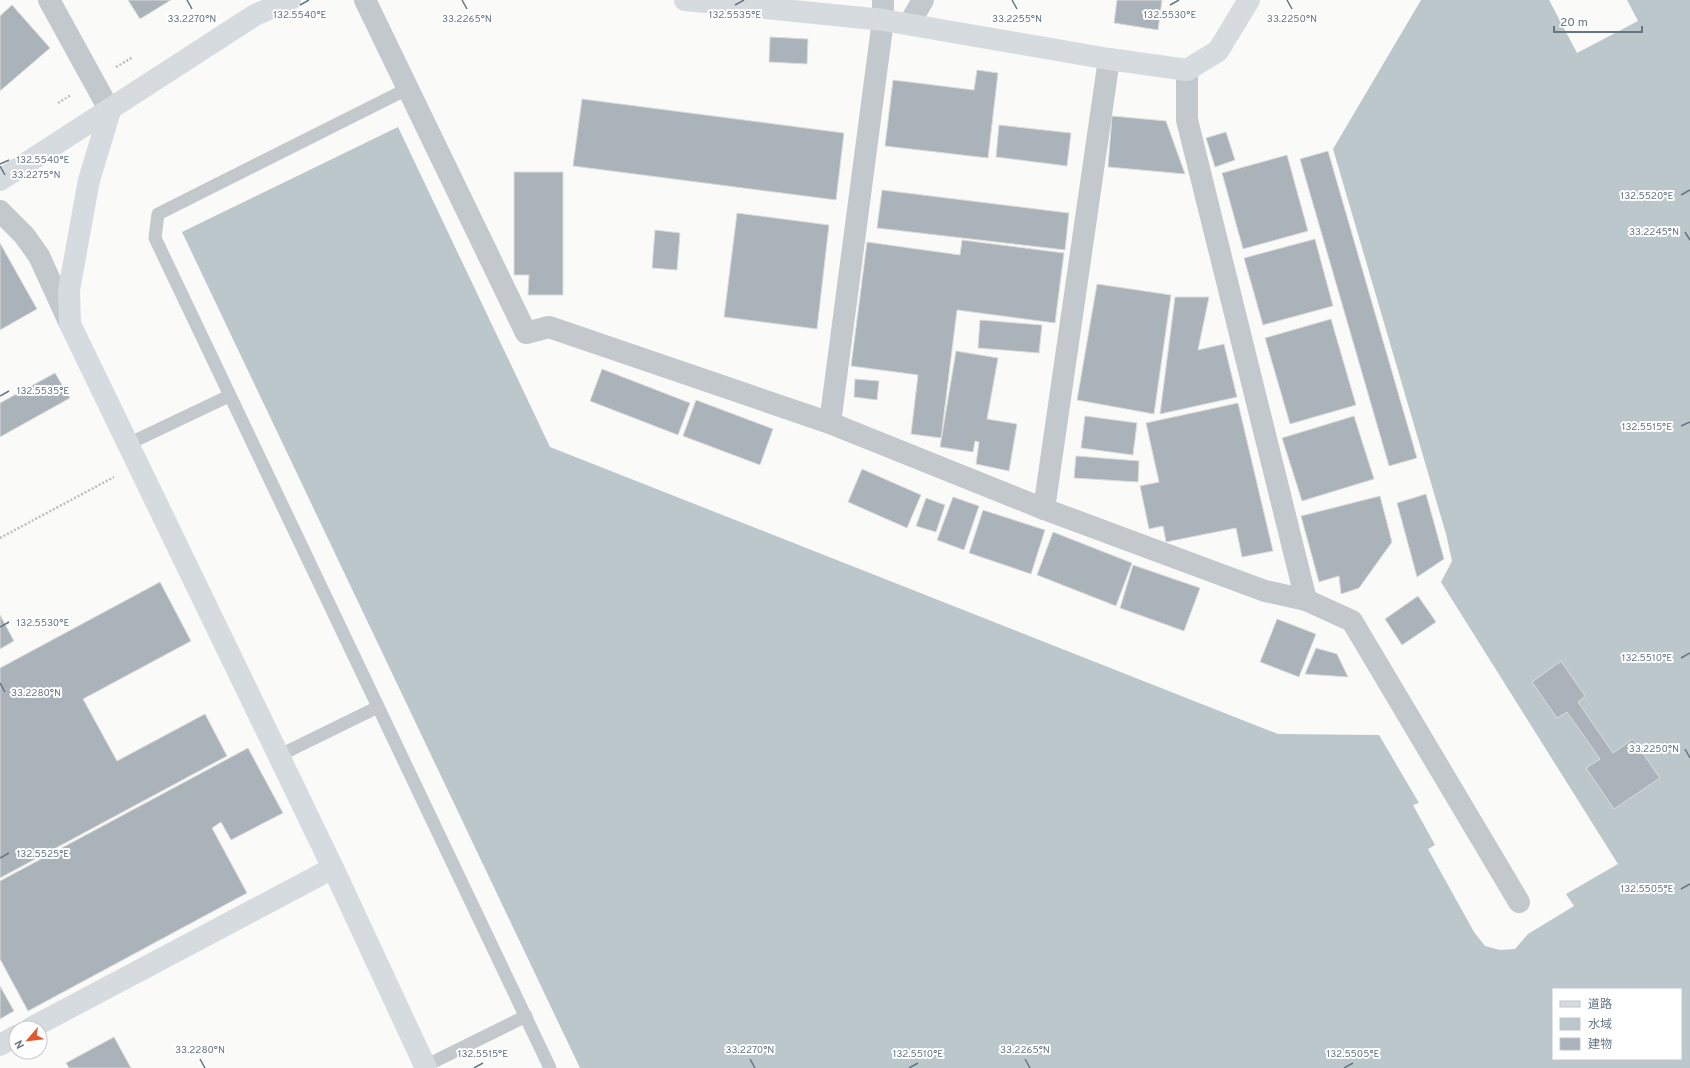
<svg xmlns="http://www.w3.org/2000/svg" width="1690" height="1068" font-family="Overpass,'Noto Sans JP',sans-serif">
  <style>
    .water { fill: #bbc7cb; fill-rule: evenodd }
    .building { fill: #aab3b9; stroke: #dcdcda }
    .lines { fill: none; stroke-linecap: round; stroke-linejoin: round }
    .path { stroke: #bbbfc2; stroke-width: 2.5; stroke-dasharray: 2 2; stroke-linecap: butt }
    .lane { stroke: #c3c8cc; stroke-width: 13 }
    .street { stroke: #c3c8cc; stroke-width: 22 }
    .secondary { stroke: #d6dbdf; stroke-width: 22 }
    .ticks { fill: none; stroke: #657683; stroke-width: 1.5 }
    .ticks-label { font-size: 10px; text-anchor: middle; fill: #657683; stroke: #fff; stroke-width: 4; stroke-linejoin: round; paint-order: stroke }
  </style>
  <rect width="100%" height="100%" fill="#fafaf8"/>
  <path class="water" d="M1421 0H1549L1577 53 1638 21 1627 0H1690V1068H580L182 232 398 127 550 447 1278 734 1379 735 1419 803 1413 805 1435 845 1428 849 1474 932 1485 946 1500 950 1515 949 1528 934 1574 906 1566 894 1618 864 1441 582 1452 561 1446 534 1333 149ZM1553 989H1681V1059H1553Z"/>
  <g class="building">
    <polygon points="128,0 171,0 140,19"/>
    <polygon points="1117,0 1162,0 1158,30 1114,23"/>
    <polygon points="12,5 50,48 0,91 0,16"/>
    <polygon points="770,37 808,39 807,64 769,62"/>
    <polygon points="977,70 998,73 988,158 885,146 893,80 974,90"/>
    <polygon points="582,99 844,133 836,200 573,166"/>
    <polygon points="1112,116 1166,121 1185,174 1108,167"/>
    <polygon points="999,125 1071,133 1067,166 996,157"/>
    <polygon points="1226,132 1235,160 1215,167 1206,138"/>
    <polygon points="1328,151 1417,458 1389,466 1300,159"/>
    <polygon points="1287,155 1308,231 1243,249 1222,173"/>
    <polygon points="514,172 563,172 563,295 528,295 529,275 514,275"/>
    <polygon points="882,190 1069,213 1065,250 877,228"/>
    <polygon points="737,213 829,225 817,329 724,317"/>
    <polygon points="655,230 680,233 677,270 652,268"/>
    <polygon points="1315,239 1333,306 1263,325 1244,258"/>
    <polygon points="962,240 1064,253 1055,323 957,310 941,438 911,434 918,375 851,366 867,242 960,255"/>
    <polygon points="0,243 37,309 0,330"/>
    <polygon points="1097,284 1171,295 1154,414 1077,400"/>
    <polygon points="1175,297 1209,297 1198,350 1224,344 1237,397 1160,414"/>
    <polygon points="1331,319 1356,405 1290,424 1265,338"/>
    <polygon points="980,320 1042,325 1039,353 978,348"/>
    <polygon points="956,351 998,358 987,419 1017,424 1009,471 976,464 979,442 975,441 973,452 940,447"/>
    <polygon points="602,369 690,403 678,435 590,401"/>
    <polygon points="55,373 70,398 0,437 0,403"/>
    <polygon points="855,379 879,381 877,400 854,397"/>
    <polygon points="696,400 773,429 760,465 683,436"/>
    <polygon points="1238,403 1273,551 1242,557 1236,528 1166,542 1163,526 1149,529 1140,486 1159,482 1146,423"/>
    <polygon points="1085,416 1137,423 1133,455 1081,448"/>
    <polygon points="1354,416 1374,479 1302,501 1282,438"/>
    <polygon points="1076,456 1139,461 1138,482 1074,478"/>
    <polygon points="862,469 921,495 907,528 848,502"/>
    <polygon points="1426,494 1444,559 1417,577 1397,503"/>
    <polygon points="1380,496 1392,542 1359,588 1341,594 1339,576 1319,582 1301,516"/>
    <polygon points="953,497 979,506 964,550 937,540"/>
    <polygon points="926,498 945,505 936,532 916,526"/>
    <polygon points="983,510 1045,530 1031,574 969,553"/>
    <polygon points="1053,532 1132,563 1116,606 1037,575"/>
    <polygon points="1133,565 1200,588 1184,631 1120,608"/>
    <polygon points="160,582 191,641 83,699 117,761 205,714 227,756 0,878 0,668"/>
    <polygon points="1418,596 1436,622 1402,645 1385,619"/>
    <polygon points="0,615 14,641 0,649"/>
    <polygon points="1277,619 1316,634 1299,677 1260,662"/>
    <polygon points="1316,648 1337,654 1348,677 1305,674"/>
    <polygon points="1561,661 1585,696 1578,702 1613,753 1633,739 1660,778 1614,809 1586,768 1600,759 1567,712 1557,718 1532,682"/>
    <polygon points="248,748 283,813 231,840 221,822 212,828 247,893 28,1011 0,959 0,881"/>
    <polygon points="0,986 14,1011 0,1019"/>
    <polygon points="114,1037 131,1068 69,1068 66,1063"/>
  </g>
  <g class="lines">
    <g class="path">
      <polyline points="116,67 133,57"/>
      <polyline points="58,103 71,95"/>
      <polyline points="0,538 114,477"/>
    </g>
    <g class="lane">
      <polyline points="407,89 158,214 155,238 550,1068"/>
      <polyline points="128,444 229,396"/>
      <polyline points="278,756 378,707"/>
      <polyline points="425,1066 526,1016"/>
    </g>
    <g class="street">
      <polyline points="49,0 110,111"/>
      <polyline points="365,0 526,333 549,327 830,423 1044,509 1265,591 1306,600 1352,621 1519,902"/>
      <polyline points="909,24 923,0"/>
      <polyline points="1187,70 1187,120 1306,600"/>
      <polyline points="0,211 24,235 39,256 70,324"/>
      <polyline points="830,423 883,20 883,0"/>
      <polyline points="1044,509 1109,59"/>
    </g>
    <g class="secondary">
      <polyline points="685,0 883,20 1109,59 1187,70 1218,51 1249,0"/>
      <polyline points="110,111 89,180 69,290 70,324 333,868 426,1068"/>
      <polyline points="0,180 255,15 290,0"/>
      <polyline points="31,1028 333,868"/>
      <polyline points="0,1045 16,1036"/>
    </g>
  </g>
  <path class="ticks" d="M187 0 192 9M462 0 467 9M1012 0 1017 9M1287 0 1292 9M300 5 309 0M735 5 744 0M1170 5 1179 0M0 164 9 160M0 166 5 175M1681 195 1690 190M1685 232 1690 240M0 396 9 391M1681 426 1690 422M0 627 9 622M1681 658 1690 653M0 683 5 692M1685 749 1690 758M0 858 9 853M1681 889 1690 884M200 1059 205 1068M750 1059 755 1068M1025 1059 1030 1068M474 1068 483 1063M909 1068 918 1063M1344 1068 1353 1063"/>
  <g class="ticks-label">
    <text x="735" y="18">132.5535°E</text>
    <text x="300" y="18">132.5540°E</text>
    <text x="1170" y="18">132.5530°E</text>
    <text x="192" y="22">33.2270°N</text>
    <text x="467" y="22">33.2265°N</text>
    <text x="1017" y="22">33.2255°N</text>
    <text x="1292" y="22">33.2250°N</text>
    <text x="43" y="163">132.5540°E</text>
    <text x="36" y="178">33.2275°N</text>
    <text x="1647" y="199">132.5520°E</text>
    <text x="1654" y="235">33.2245°N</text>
    <text x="43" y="394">132.5535°E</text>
    <text x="1647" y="430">132.5515°E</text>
    <text x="43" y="626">132.5530°E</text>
    <text x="1647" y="661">132.5510°E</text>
    <text x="36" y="696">33.2280°N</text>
    <text x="1654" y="752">33.2250°N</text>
    <text x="43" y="857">132.5525°E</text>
    <text x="1647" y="892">132.5505°E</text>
    <text x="200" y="1053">33.2280°N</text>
    <text x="750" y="1053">33.2270°N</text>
    <text x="1025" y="1053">33.2265°N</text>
    <text x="483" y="1057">132.5515°E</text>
    <text x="918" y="1057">132.5510°E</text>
    <text x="1353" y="1057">132.5505°E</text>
  </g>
  <rect x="1552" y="988" width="130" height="72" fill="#ffffff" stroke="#c1c8cd"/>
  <rect x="1560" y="1001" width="20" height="6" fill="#d6dbdf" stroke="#c1c8cd"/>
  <text x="1588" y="1008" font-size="12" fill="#657683">道路</text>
  <rect x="1560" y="1018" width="20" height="12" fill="#bbc7cb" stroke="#c1c8cd"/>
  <text x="1588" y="1028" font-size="12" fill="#657683">水域</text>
  <rect x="1560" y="1038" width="20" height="12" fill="#aab3b9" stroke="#c1c8cd"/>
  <text x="1588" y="1048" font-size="12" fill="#657683">建物</text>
  <g transform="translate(28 1040) rotate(242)"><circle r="19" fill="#ffffff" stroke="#c1c8cd"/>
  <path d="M0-3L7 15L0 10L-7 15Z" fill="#e4572e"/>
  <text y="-6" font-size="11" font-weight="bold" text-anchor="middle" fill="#657683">N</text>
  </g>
  <path d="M1554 26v6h88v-6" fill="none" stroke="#657683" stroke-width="2"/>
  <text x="1560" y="26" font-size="12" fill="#657683" stroke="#ffffff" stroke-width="3" paint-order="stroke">20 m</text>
</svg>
